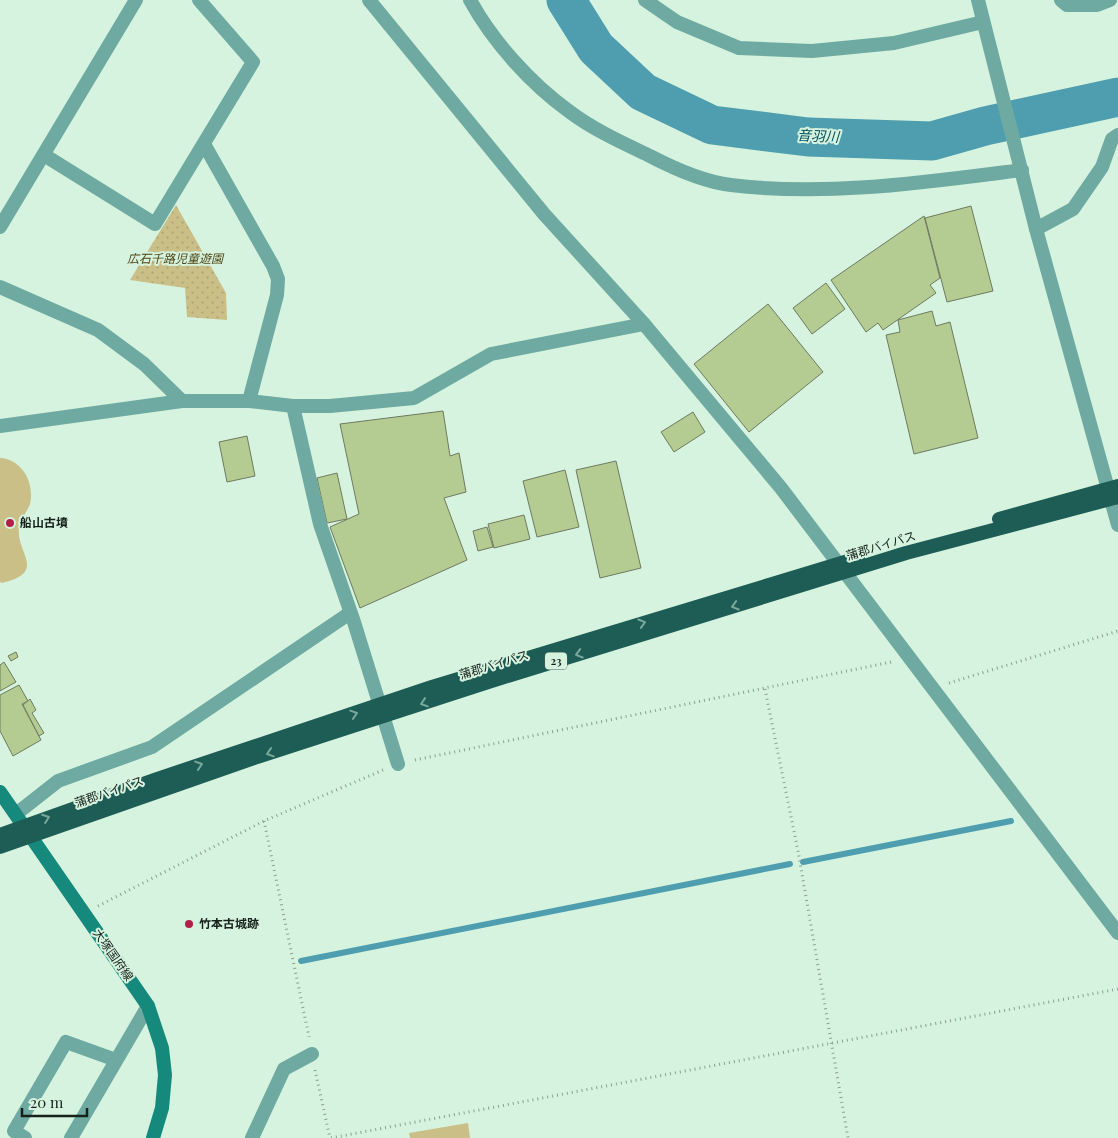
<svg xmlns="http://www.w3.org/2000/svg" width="1118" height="1138" font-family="'Playfair Display','Noto Sans JP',serif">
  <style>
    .green { fill: #cbbf88 }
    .park { fill: url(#park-dots) }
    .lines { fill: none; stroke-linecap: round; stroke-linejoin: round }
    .stream { stroke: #4e9eaf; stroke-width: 6 }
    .river { stroke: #4e9eaf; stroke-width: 39 }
    .building { fill: #b4cb92; stroke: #6f7a60 }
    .path { stroke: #8aa091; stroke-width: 3; stroke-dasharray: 1 4; stroke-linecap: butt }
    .minor { stroke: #6eaaa1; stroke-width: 14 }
    .tertiary { stroke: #6eaaa1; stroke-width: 14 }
    .secondary { stroke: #16897d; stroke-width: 14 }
    .trunk-bridge { stroke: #1e5d56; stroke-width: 14 }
    .oneway { stroke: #7aa89a }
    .poi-dot { fill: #b22049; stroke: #d6f3df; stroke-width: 2 }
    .labels { text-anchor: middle; stroke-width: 4; stroke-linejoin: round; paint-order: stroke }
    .shield { fill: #d6f3df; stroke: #506055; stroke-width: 1 }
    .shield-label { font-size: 11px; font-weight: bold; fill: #16211a }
    .park-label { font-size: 12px; font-style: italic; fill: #4e4414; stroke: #d6f3df }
    .poi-label { font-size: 12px; font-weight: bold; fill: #16211a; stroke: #d6f3df; text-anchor: start }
    .street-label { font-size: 12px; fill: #16211a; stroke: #d6f3df }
    .water-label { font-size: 14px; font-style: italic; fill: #07505c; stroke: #d6f3df }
  </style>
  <defs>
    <pattern id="park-dots" width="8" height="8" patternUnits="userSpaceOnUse" patternTransform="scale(1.25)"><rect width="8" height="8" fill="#cbbf88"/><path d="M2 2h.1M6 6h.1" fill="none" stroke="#aea475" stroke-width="1.8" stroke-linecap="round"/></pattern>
  </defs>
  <rect width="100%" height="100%" fill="#d6f3df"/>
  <g class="green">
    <path d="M0 458C22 459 35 483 30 504 27 512 20 520 19 529 16 553 48 572 2 583L0 582Z"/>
    <polygon points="468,1123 470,1138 410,1138 409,1133"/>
  </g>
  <polygon class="park" points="176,205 226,293 227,320 187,317 185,288 130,280"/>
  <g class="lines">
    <g class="stream">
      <polyline points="803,862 1011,821"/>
      <polyline points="301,961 790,864"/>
    </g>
    <polyline class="river" points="566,0 596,48 643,92 712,125 808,137 932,141 985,126 1118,97"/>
  </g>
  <g class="building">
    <polygon points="971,206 993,291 947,302 925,218"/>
    <polygon points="924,216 940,278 930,285 936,293 883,330 878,323 866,332 831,280"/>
    <polygon points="826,283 845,309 812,334 793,308"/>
    <polygon points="768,304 823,372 749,432 694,364"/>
    <polygon points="932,311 936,326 950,322 978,438 914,454 886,335 900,332 898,320"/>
    <polygon points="443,411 450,456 459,453 466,492 444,498 467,560 360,608 330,527 359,514 340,424"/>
    <polygon points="693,412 705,432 674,452 661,432"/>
    <polygon points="247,436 255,476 227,482 219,442"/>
    <polygon points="616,461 641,568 600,578 576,470"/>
    <polygon points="565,470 579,527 537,537 523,481"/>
    <polygon points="337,473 347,519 327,523 317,478"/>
    <polygon points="524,515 530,539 494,548 488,524"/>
    <polygon points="487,527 493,547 478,551 473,531"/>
    <polygon points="16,652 18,657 11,661 8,656"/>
    <polygon points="4,662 16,682 0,691 0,665"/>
    <polygon points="19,685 28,701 22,704 41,740 13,756 0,731 0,695"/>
    <polygon points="30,699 36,710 32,713 44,733 39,736 23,705"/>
  </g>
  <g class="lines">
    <g class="path">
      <polyline points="949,683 1118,631"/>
      <polyline points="765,689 798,851 848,1138"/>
      <polyline points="415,760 891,662"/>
      <polyline points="264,821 309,1037"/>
      <polyline points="98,906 264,821 383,770"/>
      <polyline points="315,1070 330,1138"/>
      <polyline points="331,1138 1118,989"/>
    </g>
    <g class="minor">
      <polyline points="369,0 544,214 644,324 781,488 1118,933"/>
      <path d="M470 0C493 42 531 84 570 112 594 130 623 143 650 156 673 168 705 182 731 185 827 197 927 182 1022 170"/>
      <polyline points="645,0 677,22 739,48 812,51 894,43 983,22"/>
      <polyline points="1061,0 1067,5 1097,5 1110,0"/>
      <polyline points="204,144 273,266 278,279 277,295 249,401"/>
      <polyline points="44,155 155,224 253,62 199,0"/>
      <polyline points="0,227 136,0"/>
      <polyline points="1036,229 1073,209 1102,167 1112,139 1118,135"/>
      <polyline points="0,287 98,330 144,364 182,401"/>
      <polyline points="293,406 320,524 354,622 398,764"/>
      <polyline points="0,426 182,401 249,401 293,406 330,406 414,398 491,354 644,324"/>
      <polyline points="16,814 58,781 152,747 350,613"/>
      <polyline points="25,1138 14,1131 66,1042 116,1060"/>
      <polyline points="71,1138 148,1006"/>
      <polyline points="252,1138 284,1069 312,1054"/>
    </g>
    <polyline class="tertiary" points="978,0 1036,229 1118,525"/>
    <polyline class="secondary" points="0,792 148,1006 162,1048 165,1075 162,1108 153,1138"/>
    <g class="trunk-bridge">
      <polyline points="999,519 1118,486"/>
      <polyline points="0,835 154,780 432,687 858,558"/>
      <polyline points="0,847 257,757 485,683 906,553 1118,497"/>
    </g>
  </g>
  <defs><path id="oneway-chevron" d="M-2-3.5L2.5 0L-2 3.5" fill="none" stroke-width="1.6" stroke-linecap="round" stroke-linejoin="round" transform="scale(1.25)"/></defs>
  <g class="oneway">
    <use href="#oneway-chevron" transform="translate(735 606) rotate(163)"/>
    <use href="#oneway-chevron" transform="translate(642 623) rotate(-17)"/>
    <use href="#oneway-chevron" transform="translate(579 654) rotate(163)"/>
    <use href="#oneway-chevron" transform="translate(424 703) rotate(162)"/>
    <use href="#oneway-chevron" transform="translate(354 714) rotate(-18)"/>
    <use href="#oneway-chevron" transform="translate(270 753) rotate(162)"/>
    <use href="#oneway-chevron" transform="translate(199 765) rotate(-18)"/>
    <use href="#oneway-chevron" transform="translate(46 818) rotate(-20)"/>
  </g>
  <g class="poi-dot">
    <circle cx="10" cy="523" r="5"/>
    <circle cx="189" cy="924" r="5"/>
  </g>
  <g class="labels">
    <rect class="shield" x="545" y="652.5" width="22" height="17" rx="4"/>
    <g class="shield-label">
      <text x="556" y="665">23</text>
    </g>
    <g class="park-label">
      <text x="175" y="263">広石千路児童遊園</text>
    </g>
    <g class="poi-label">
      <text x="20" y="527">船山古墳</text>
      <text x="199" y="928">竹本古城跡</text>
    </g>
    <g class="street-label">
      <text transform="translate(881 546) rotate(-17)" y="4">蒲郡バイパス</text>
      <text transform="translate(494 665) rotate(-17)" y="4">蒲郡バイパス</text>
      <text transform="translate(109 792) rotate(-19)" y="4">蒲郡バイパス</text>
      <text transform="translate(113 955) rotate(55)" y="4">大塚国府線</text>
    </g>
    <g class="water-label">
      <text transform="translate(818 136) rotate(3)" y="5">音羽川</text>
    </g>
  </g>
  <path d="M22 1108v8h65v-8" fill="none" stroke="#16211a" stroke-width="2.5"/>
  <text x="30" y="1108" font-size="15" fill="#16211a" stroke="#d6f3df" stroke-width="4" paint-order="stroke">20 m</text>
</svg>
